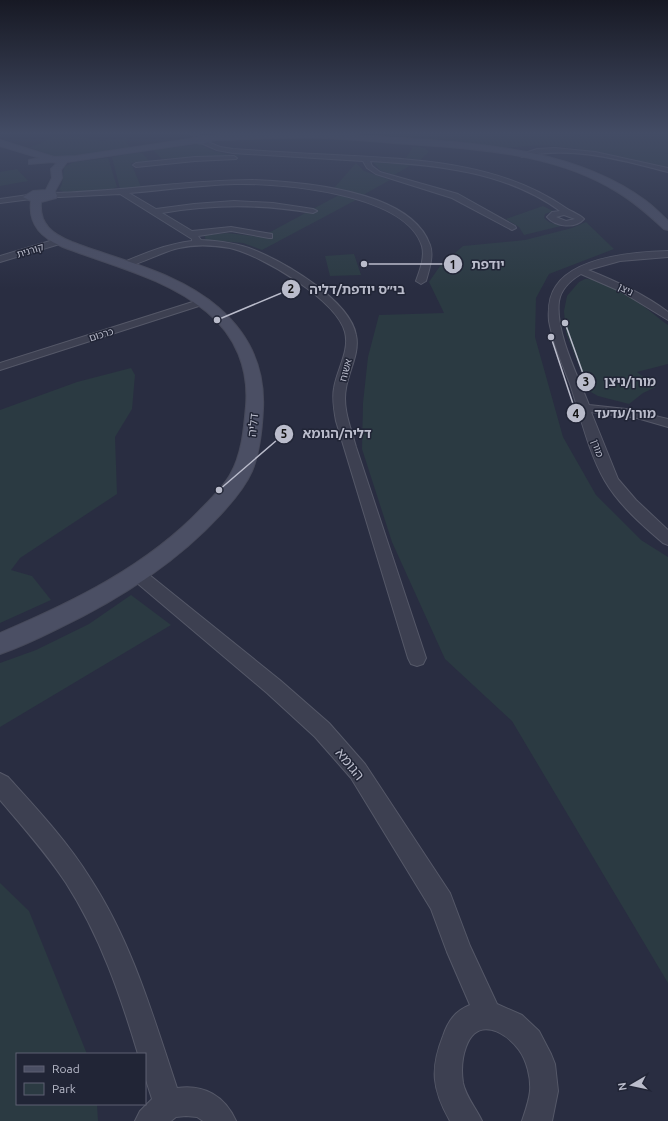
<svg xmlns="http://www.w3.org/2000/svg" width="668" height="1121" font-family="Ubuntu,'Noto Sans Hebrew',sans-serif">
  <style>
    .green { fill: #2b3a42 }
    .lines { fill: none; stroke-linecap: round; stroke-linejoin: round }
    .street-casing { stroke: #555868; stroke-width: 2 }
    .secondary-casing { stroke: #46495a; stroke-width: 2 }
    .street { fill: #3d4051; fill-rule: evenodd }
    .secondary { fill: #4b4f64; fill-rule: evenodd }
    .labels { text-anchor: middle; stroke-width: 3; stroke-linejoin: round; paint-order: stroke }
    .far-street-label { font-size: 10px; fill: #babccb; stroke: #212536 }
    .street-label { font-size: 12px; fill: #babccb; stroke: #212536 }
    .near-street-label { font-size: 14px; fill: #babccb; stroke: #212536 }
    .leader { fill: none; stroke: #babccb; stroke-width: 1.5 }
    .callout-dot { fill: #babccb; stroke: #212536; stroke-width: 1.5 }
    .mark-label { font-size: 12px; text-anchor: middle; font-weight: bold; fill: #111 }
    .callout-label { font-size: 13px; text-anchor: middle; font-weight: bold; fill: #babccb; stroke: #212536; stroke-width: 3; stroke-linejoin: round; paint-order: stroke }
  </style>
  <rect width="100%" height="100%" fill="#292d41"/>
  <g class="green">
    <path d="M327 132H501L497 134 503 132H549L581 136 558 132H668V153H664L668 154V168C630 159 591 149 552 146 532 144 513 149 494 147 438 141 383 134 327 132Z"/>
    <polygon points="53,136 81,137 102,141 126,138 128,145 133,149 68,158 58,158 29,147 42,143"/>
    <path d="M200 144C214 154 227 154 243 156H203L162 159 154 151V150Z"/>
    <polygon points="413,147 425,148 429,152 420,160 406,158"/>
    <polygon points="136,153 142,153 149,161 131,163 141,187 120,189 112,157"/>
    <polygon points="108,158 117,187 107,191 64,192 59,190 62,184 64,167 74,162"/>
    <polygon points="373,162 411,165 394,175 380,170"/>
    <polygon points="356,163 364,171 390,180 363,195 334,188"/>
    <polygon points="17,169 28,181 0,186 0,172"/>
    <polygon points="339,195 356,200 262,250 243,243 206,240 204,235 228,233 261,237"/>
    <polygon points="543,206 553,211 545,214 544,218 549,222 561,226 524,235 519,227 506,219"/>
    <polygon points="586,222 614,249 549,274 536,298 535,337 563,437 596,495 641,540 668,557 668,983 512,721 445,659 392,542 362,449 363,403 368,357 379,315 444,313 429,282 440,266 463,246 525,240 572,228"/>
    <polygon points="354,254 361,275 330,276 325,256"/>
    <path d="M585 279C611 277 648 310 668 325V364L637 372 656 387 643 393 629 404 598 396 589 391 566 333 564 311 567 296 579 282Z"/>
    <polygon points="131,368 135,375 132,409 115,437 117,494 20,558 11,570 32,576 51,600 0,623 0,410 77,382"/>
    <polygon points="131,595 171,625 0,727 0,663 36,650 89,624"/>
    <polygon points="0,883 29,911 87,1054 17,1054 17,1104 97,1104 98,1121 0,1121"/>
  </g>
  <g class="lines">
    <g class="street-casing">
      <g id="street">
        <polygon points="188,132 195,132 203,138 198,139"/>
        <path d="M203 140 220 147 233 149C273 152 314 154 354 156 428 160 504 165 566 208 572 212 579 214 584 219 575 229 556 227 547 217L552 212 560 211C505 171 436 165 370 161L372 166 380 172 458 194 515 226 516 228 512 230 452 198 376 174 367 168 363 161 233 153 217 150 201 143V141ZM564 215 575 219 566 221 556 217Z"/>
        <path d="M555 148 595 152 668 168V172C621 160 571 145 522 157L519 155 537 149Z"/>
        <polygon points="234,156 237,158 236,159 195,161 136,167 133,165 136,163 195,157"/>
        <path d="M252 180C301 182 411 190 430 245 434 256 429 270 426 281L421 284 416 281C420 270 425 257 422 246 406 193 281 183 235 184 200 185 165 190 129 193L156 209 194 204 234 201 273 203 313 209 317 211 313 213C262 204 213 204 162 213L192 231 231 227 272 234V238H269L231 231 198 236 201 240C219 241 237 243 254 250 284 262 350 300 356 335 360 353 349 370 346 388 342 408 351 428 356 447L426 658 423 664 417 666 411 664 408 658 336 421C334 410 332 399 334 388 337 369 350 351 345 332 337 300 261 255 230 248 213 245 196 244 179 248 166 250 130 269 122 267V263C145 253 167 244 192 241V239L120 194 60 197H52L48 195 52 193C119 192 185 180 252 180Z"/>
        <polygon points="28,195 31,195 31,199 0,203 0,199"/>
        <polygon points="60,238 64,241 63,243 0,262 0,256"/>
        <path d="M668 251V257L620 261 588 270C616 281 644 294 668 312V320L622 292 581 274C571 280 561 289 559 301 555 332 578 376 589 405L626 409 668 419V427L637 418 591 412 618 479 636 500 668 530V545L663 543C642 525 619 505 605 481 589 454 580 414 570 384 562 363 553 343 549 321 548 308 549 296 556 286 576 256 635 252 668 251Z"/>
        <polygon points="202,299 205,300 207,302 205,304 0,370 0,363"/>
        <path d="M136 567 142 569 281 681 329 723 365 764 450 893 470 946 497 1004 522 1015 539 1031 551 1054 555 1064 558 1091 552 1121H522C525 1112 529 1101 530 1091 531 1078 527 1061 519 1050 505 1031 477 1016 466 1047 462 1058 461 1070 463 1083 466 1097 476 1108 482 1121H450C432 1089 430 1069 443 1036 448 1021 455 1011 470 1005L447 952 431 909 351 778 315 737 267 693 130 577 128 573 130 569Z"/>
        <path d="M0 773 8 777C37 809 67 841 90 878 132 942 153 1016 177 1088 204 1084 225 1096 236 1121H203L197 1117 186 1116 176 1117 171 1121H135L140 1111 152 1099 145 1077V1054H138C120 994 100 936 66 883 47 854 23 827 0 800Z"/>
      </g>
    </g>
    <g class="secondary-casing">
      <path id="secondary" d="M269 133C314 132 358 135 402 138 485 144 577 150 646 201 654 207 661 214 668 221V230L664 229C647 213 630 198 609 187 545 151 466 148 394 143 361 140 328 137 295 138 268 138 242 139 216 140 209 140 204 146 196 143L67 162 61 170 62 178 55 191 57 196 56 198 41 202C39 225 53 234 72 242 121 261 178 272 219 308 250 335 265 368 263 409 262 430 260 452 252 471 245 487 233 501 221 514 175 564 118 600 57 629 39 638 20 647 0 654V633C73 602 147 566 202 508 212 498 223 487 230 475 242 454 244 429 246 406 249 369 236 336 207 312 166 278 112 266 63 247 43 238 28 226 31 201L23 197 33 191 46 190 52 178 51 169 57 163 52 162 29 164V160L40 158 0 146V140L54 157 76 156 190 139 200 136Z"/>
    </g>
    <use href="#street" class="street"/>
    <use href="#secondary" class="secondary"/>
  </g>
  <linearGradient id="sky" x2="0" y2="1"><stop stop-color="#171924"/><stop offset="0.46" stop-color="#434c65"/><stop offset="1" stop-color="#434c65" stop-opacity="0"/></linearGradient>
  <rect width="668" height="289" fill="url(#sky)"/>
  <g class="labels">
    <g class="far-street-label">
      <text transform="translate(30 250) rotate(-17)" y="4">קורנית</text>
      <text transform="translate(626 289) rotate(27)" y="4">ניצן</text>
      <text transform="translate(101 334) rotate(-17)" y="4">כרכום</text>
      <text transform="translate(345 370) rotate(-76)" y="4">אשוח</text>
      <text transform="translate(598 448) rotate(70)" y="4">מורן</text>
    </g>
    <g class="street-label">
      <text transform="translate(253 425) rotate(-84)" y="4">דליה</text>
    </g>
    <g class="near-street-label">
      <text transform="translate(350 764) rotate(51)" y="5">הגומא</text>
    </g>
  </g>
  <path class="leader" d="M364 264L453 264M217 320L291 289M565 323L586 382M551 337L576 413M219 490L284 434"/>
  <g class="callout-dot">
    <circle cx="364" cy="264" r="4"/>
    <circle cx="217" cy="320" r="4"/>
    <circle cx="565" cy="323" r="4"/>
    <circle cx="551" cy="337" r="4"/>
    <circle cx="219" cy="490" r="4"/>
    <circle cx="453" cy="264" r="10"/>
    <circle cx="291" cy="289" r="10"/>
    <circle cx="586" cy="382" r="10"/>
    <circle cx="576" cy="413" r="10"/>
    <circle cx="284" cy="434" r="10"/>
  </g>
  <g class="mark-label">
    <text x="453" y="269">1</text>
    <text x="291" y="293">2</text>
    <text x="586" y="386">3</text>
    <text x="576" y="418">4</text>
    <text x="284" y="438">5</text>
  </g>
  <g class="callout-label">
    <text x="488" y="269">יודפת</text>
    <text x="357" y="294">בי״ס יודפת/דליה</text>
    <text x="630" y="386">מורן/ניצן</text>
    <text x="625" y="418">מורן/עדעד</text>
    <text x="337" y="438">דליה/הגומא</text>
  </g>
  <rect x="16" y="1053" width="130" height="52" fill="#212536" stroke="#5e6172"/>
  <rect x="24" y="1066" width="20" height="6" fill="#4b4f64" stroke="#5e6172"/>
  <text x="52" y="1073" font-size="12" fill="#babccb">Road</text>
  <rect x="24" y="1083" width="20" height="12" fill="#2b3a42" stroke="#5e6172"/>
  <text x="52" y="1093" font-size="12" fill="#babccb">Park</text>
  <g transform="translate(632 1085) rotate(261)" stroke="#212536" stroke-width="3" paint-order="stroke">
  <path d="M0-3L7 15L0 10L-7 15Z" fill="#babccb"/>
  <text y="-6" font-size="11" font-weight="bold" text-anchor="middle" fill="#babccb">N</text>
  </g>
</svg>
